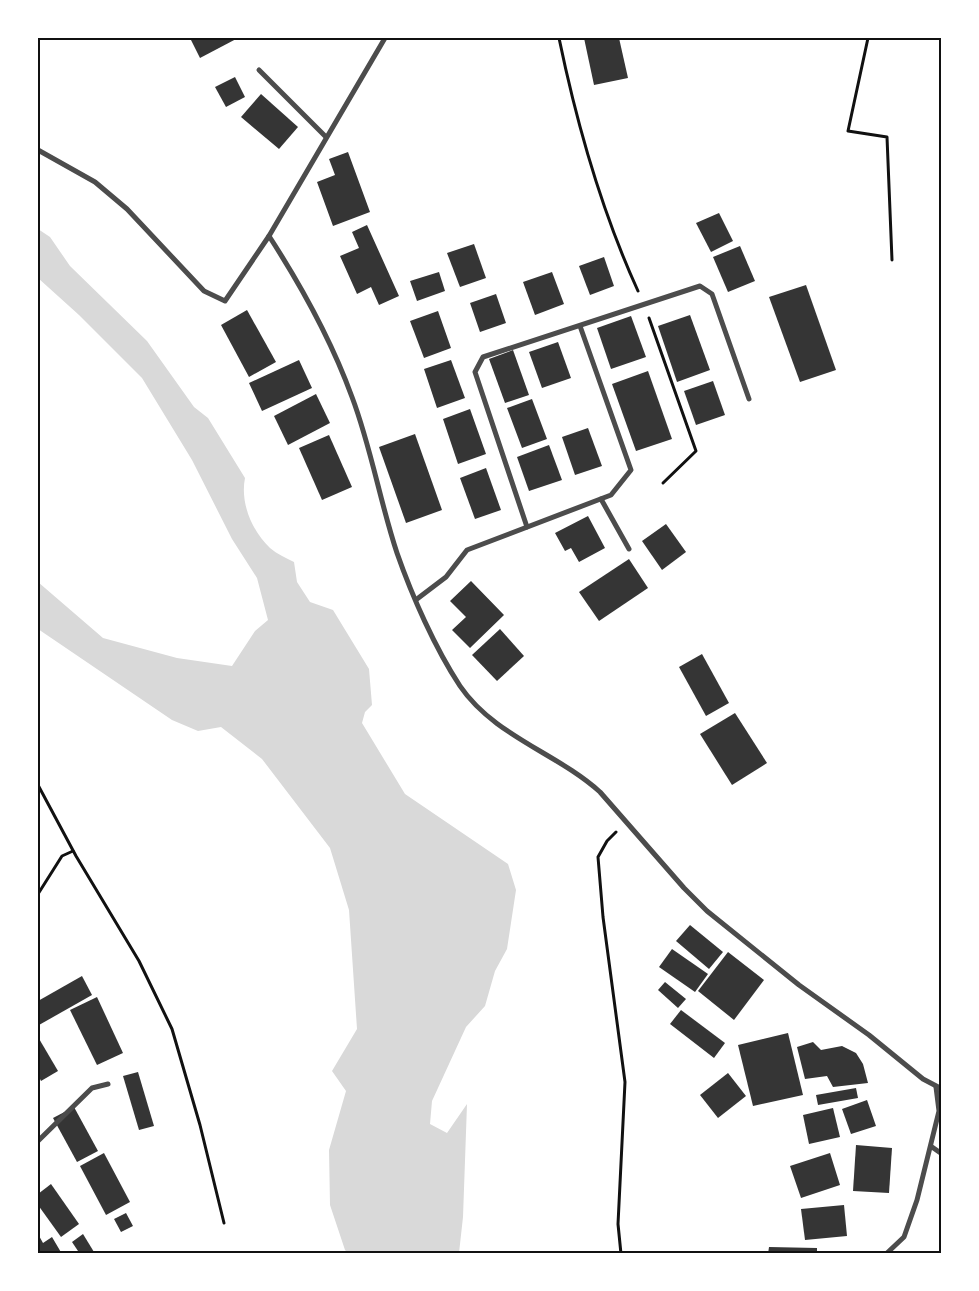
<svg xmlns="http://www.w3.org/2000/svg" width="979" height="1291" font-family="Figtree,sans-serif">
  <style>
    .water { fill: #d9d9d9 }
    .building { fill: #353535 }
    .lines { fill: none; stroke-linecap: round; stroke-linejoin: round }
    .path { stroke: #111; stroke-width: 3 }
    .minor { stroke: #4c4c4c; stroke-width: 5 }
    .neatline { fill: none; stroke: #111; stroke-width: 2 }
  </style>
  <rect width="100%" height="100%" fill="#fff"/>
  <path class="water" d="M38 229 50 237 70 266 147 341 194 407 208 418 245 478C240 503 252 531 270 548 277 554 286 558 294 562L297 582 310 602 333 610 369 669 372 705 365 712 362 723 405 794 508 864 516 890 507 949 495 971 485 1006 466 1027 432 1101 430 1124 447 1133 467 1104 463 1217 459 1253H348L345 1250 330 1205 329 1150 346 1091 332 1071 357 1029 349 910 330 848 262 759 221 727 198 731 172 720 38 629V582L103 638 177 658 232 666 255 631 268 620 257 578 232 539 192 460 142 378 79 315 38 278Z"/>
  <g class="building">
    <polygon points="190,38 238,38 200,58"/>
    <polygon points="584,38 619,38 628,78 594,85"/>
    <polygon points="235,77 245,97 226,107 215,87"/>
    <polygon points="261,94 298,127 279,149 241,117"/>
    <polygon points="348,152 370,212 333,226 317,182 335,175 329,159"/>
    <polygon points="719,213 733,241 711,252 696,223"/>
    <polygon points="367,225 399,296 379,305 371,287 357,294 340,256 359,248 352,232"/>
    <polygon points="474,244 486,278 460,287 447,253"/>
    <polygon points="740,246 755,281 728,292 713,257"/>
    <polygon points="604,257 614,286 590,295 579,266"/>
    <polygon points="439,272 445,291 417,301 410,281"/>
    <polygon points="552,272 564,304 535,315 523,282"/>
    <polygon points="806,285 836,370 800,382 769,297"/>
    <polygon points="496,294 506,323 480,332 470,303"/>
    <polygon points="247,310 276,362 249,377 221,325"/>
    <polygon points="438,311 451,348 424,358 410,321"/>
    <polygon points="690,315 710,370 677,382 658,326"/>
    <polygon points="631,316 646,357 611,369 597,328"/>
    <polygon points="558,342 571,378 542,388 529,352"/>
    <polygon points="513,350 529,395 505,403 489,359"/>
    <polygon points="299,360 312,388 262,411 249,383"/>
    <polygon points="451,360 465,398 437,408 424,369"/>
    <polygon points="648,371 672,439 636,451 612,384"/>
    <polygon points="713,381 725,415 696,425 684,391"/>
    <polygon points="316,394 330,423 288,445 274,416"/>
    <polygon points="532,399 547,439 522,448 507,408"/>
    <polygon points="470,409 486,454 458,464 443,419"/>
    <polygon points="588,428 602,466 575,475 562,437"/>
    <polygon points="415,434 442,510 406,523 379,447"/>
    <polygon points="329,435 352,487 322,500 299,448"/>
    <polygon points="549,445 562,480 529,491 517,457"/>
    <polygon points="486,468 501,510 475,519 460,478"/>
    <polygon points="588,516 605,548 579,562 571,548 565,551 555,533"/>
    <polygon points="666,524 686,552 662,570 642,541"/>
    <polygon points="629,559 648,588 599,621 579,592"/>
    <polygon points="471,581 504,615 470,648 452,630 466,617 450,601"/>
    <polygon points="500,629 524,656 497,681 472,655"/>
    <polygon points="702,654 729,703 706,716 679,667"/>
    <polygon points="735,713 767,763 732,785 700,734"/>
    <polygon points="690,925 723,952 709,969 676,941"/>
    <polygon points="672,949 708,974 695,992 659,967"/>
    <polygon points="728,952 764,980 734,1020 698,991"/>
    <polygon points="82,976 92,995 39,1025 38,1001"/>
    <polygon points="665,982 686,999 678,1008 658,990"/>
    <polygon points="97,997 123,1053 97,1065 70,1010"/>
    <polygon points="681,1010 725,1043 714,1058 670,1024"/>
    <polygon points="788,1033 803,1095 753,1106 738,1045"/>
    <polygon points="38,1037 58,1071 41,1081 38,1075"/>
    <polygon points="813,1042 821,1050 842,1046 856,1053 863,1064 868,1083 833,1087 827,1076 805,1079 797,1047"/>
    <polygon points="138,1072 154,1126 139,1130 123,1076"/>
    <polygon points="728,1073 746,1096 718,1118 700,1095"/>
    <polygon points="856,1088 858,1098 818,1105 816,1095"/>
    <polygon points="867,1100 876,1126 851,1134 842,1109"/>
    <polygon points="74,1107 98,1151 77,1162 53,1118"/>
    <polygon points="833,1108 840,1137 809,1144 803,1115"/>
    <polygon points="856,1145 892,1148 889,1193 853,1191"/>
    <polygon points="104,1153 130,1202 106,1215 80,1166"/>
    <polygon points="830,1153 840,1185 801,1198 790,1166"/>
    <polygon points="51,1184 79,1224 61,1237 38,1205 38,1194"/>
    <polygon points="844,1205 847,1236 805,1240 801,1209"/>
    <polygon points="126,1213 133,1226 121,1232 114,1219"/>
    <polygon points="38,1234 43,1243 52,1237 62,1254 38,1254"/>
    <polygon points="83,1234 94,1252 92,1254 80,1254 72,1242"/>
    <polygon points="769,1247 817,1248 817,1254 768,1254"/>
  </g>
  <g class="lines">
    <g class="path">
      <path d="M559 38C577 125 601 210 638 291"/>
      <polyline points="868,38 848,131 887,137 892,260"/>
      <polyline points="649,318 696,451 663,483"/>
      <polyline points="38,785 76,856 139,961 172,1029 200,1125 224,1223"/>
      <polyline points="616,832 607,841 598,857 603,917 625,1082 618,1224 621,1254"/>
      <polyline points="38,894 62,856 73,851"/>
    </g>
    <g class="minor">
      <polyline points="259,70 326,137"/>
      <polyline points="38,150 95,182 127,209 204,291 225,301 269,236 385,38"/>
      <path d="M269 236C300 284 332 342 352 397 371 447 380 502 397 553 412 596 435 648 460 686 494 736 557 753 600 792L684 888 707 911 799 985 869 1035 923 1079 942 1089"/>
      <polyline points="601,499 629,549"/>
      <polyline points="527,527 475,372 483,357 700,286 712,294 749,399"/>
      <polyline points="417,599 446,577 467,550 611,495 631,470 580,326"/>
      <polyline points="38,1141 92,1088 108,1084"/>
      <polyline points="932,1147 942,1154"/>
      <polyline points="886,1254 904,1237 917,1200 939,1111 936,1087"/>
    </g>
  </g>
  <rect width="979" height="1291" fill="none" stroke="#ffffff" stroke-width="78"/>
  <rect x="39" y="39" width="901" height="1213" class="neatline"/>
</svg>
